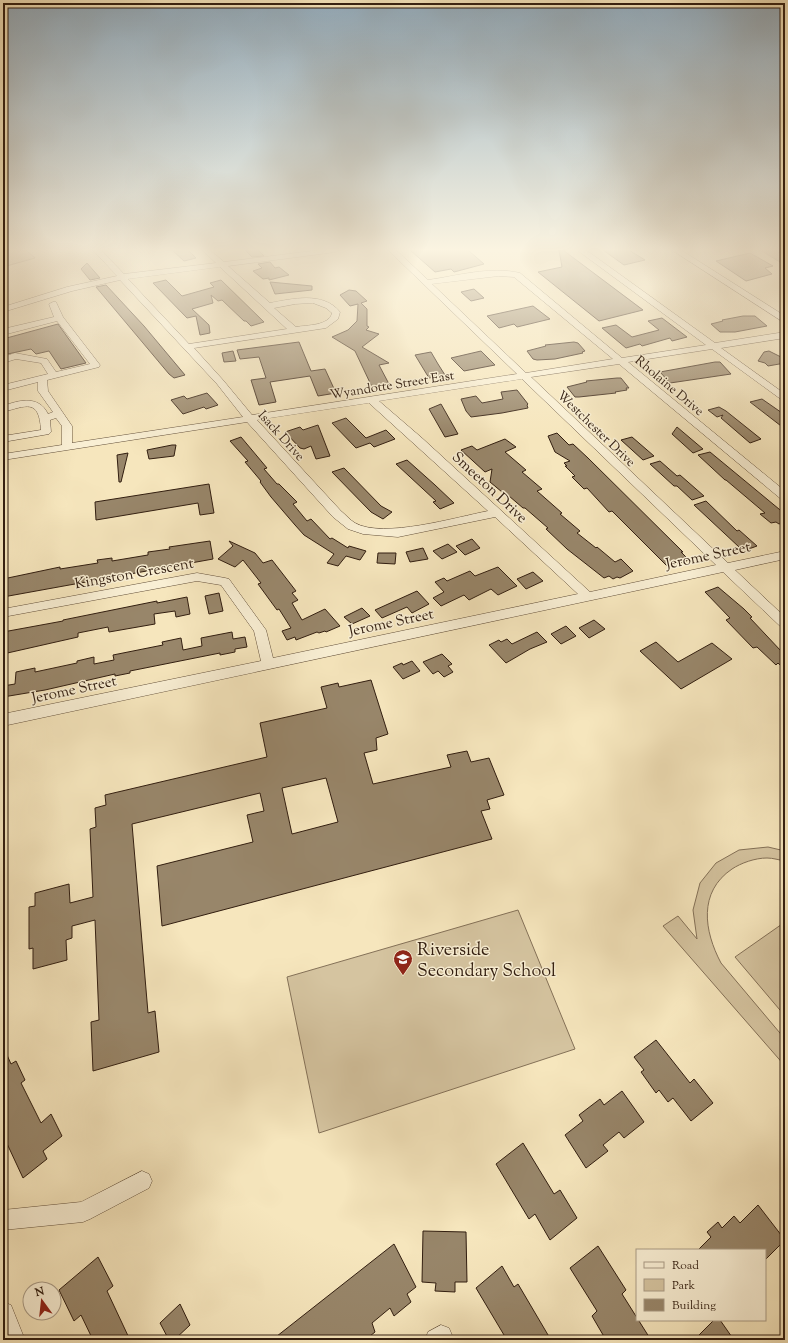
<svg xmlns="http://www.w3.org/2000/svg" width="788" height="1343" font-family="'Sorts Mill Goudy',serif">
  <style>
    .green { fill: #d5c4a0; stroke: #847158 }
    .water { fill: #b3a282; stroke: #7f6d54 }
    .building { fill: #98866a; stroke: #321e10; fill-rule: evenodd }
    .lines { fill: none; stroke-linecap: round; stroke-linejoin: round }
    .minor-casing { stroke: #63503b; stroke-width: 1 }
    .minor { fill: #f9efd4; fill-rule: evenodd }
    .labels { text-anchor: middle; stroke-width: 3; stroke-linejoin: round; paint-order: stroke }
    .far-street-label { font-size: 13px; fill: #321e10; stroke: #f9efd4 }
    .street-label { font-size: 15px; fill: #321e10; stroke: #f9efd4 }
    .near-poi-label { font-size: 18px; fill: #321e10; stroke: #f9efd4; text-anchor: start }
  </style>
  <rect width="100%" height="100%" fill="#f6e6bd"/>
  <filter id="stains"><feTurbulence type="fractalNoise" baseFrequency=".005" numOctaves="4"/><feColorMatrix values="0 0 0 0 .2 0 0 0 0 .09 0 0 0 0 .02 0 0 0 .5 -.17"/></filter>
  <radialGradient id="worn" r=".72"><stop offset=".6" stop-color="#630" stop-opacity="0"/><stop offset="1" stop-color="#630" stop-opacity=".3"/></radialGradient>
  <g class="green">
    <polygon points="3,250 26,250 35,258 3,267"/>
    <path d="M768 847 785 851V861C779 860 773 858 767 858 755 858 741 863 732 869 698 892 704 931 721 963L785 1039V1066L663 926 678 916 697 939 693 910 700 883 716 863 739 850Z"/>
    <polygon points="518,910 575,1049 319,1133 287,977"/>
    <polygon points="785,922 785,1016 735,957"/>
  </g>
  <polygon class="water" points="760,250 785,251 785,265"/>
  <g class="building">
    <polygon points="172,250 188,250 196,258 184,261"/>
    <polygon points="245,250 258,250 264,256 252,257"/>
    <polygon points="410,250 468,250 484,264 454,272 451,269 435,272"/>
    <polygon points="559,250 563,250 643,310 599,321 538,272 562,267"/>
    <polygon points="603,250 629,250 645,260 624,265"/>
    <polygon points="750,253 773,266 765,268 772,274 746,281 716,261"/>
    <polygon points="270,262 275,268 279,267 289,275 269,280 269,278 263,279 253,271 262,268 258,264"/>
    <polygon points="87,263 100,278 90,280 81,269"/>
    <polygon points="166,280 182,296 214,287 210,283 221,280 264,322 251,326 246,321 244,321 222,300 218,301 211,295 213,303 192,309 209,325 210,333 200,335 196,316 187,318 153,283"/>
    <polygon points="270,282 312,286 312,290 275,294"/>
    <polygon points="106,285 144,326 185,375 174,378 169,374 96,287"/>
    <polygon points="474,289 484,298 471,301 461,292"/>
    <polygon points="349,290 356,291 367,301 361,303 367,309 367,326 369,327 366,330 379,334 362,347 389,363 379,365 389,384 372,387 355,351 332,337 348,330 357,321 358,304 350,306 340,295"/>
    <polygon points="533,306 550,319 517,327 514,324 499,328 487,316"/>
    <polygon points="743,316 755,316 767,326 735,332 720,332 711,324 723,321 722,320"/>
    <polygon points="662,318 687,337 672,341 670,338 642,346 640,344 626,348 602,328 616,325 632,337 659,330 648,321"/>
    <polygon points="58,324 86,363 61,369 49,351 36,354 31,349 3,355 3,339"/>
    <polygon points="299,342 311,371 325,369 336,393 318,396 310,376 270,382 276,402 259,405 251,380 266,378 259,357 240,359 237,350"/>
    <polygon points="574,342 578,343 585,351 582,352 583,353 555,359 537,360 533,359 527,351 546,346 545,345"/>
    <polygon points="233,351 236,361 224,362 222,353"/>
    <polygon points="481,351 495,365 464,371 451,358"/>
    <polygon points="769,351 785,359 785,363 768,366 765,363 758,361 764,352"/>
    <polygon points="431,352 438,364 445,375 429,378 415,355"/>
    <polygon points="715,362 720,362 731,374 670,383 660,372"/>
    <polygon points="617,378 621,378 629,388 626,388 627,390 615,392 616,393 579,397 575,397 567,387 587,382 586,381"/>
    <polygon points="517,390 528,404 527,405 528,408 502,413 471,417 466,411 461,399 476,396 482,403 503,399 501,392"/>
    <polygon points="207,393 218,405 206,409 204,407 183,414 171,400 184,396 187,399"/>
    <polygon points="762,399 785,415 785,429 750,402"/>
    <polygon points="441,404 458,434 445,437 429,409"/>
    <polygon points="719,407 726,411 761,439 750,443 721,418 723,415 717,417 708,410"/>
    <polygon points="346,418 366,438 386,430 395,439 374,447 370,443 356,448 332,423"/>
    <polygon points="318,425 330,456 316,459 311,446 304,449 300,448 285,432 300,427 303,430"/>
    <polygon points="677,427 703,449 693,453 672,434"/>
    <polygon points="557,433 569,445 573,444 588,458 683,552 681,552 689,560 668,567 612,511 609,512 587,488 584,489 572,477 575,476 565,466 567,466 564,463 570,461 555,452 548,436"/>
    <polygon points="241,437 267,468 264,469 277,484 279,484 297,502 293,504 307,521 311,519 330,539 332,538 348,548 349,546 366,551 360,560 346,556 338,566 327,563 334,554 304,535 295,525 271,497 260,482 261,481 245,462 248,461 230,441"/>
    <polygon points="632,437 654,456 643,460 621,440"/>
    <polygon points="505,439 516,447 505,452 526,470 522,472 542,489 537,491 562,513 560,514 580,531 577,533 596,548 597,547 615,562 621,559 633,571 620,578 617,577 613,579 609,576 604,578 567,549 546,529 548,528 525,508 523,508 509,496 508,497 490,482 492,469 485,472 461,450 472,446 477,450"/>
    <polygon points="172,445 176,445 174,456 149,459 147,450"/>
    <polygon points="710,452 785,514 785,522 779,524 776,522 771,523 760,514 765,513 726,480 725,480 698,455"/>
    <polygon points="128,453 121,482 119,482 117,455"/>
    <polygon points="407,460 435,485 454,503 440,509 433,502 436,501 396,464"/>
    <polygon points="660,461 677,476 680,475 704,496 692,500 677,486 674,486 650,464"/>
    <polygon points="344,468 381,506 392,512 383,519 371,512 332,472"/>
    <polygon points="209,484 214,513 200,515 198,503 96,520 95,502"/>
    <polygon points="706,501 737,531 739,530 757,546 746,550 741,546 739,547 694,505"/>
    <polygon points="472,539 480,548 465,555 456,546"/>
    <polygon points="210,541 213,559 3,597 3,579 60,567 60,569 98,563 97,560 112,558 112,561 148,555 148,552 170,549 169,547"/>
    <polygon points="229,541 255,553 263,563 272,560 296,591 292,593 298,600 292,603 302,620 325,609 340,626 326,632 325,631 319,633 317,632 296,640 295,637 287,640 282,631 291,628 279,609 277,610 258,584 261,583 243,560 235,567 218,559 233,546"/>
    <polygon points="448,544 457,552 442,559 433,551"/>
    <polygon points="423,548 428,559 410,562 406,552"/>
    <polygon points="378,553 396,553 395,564 377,563"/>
    <polygon points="498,567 517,586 498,595 491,589 469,600 464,595 441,606 433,598 444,592 435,582 444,578 447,581 470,571 475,576"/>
    <polygon points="533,572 543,581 526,589 517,579"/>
    <polygon points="718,587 744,609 752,617 750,618 781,651 785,649 785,670 778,663 776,665 757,647 753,648 726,620 730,618 705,592"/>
    <polygon points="417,591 429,604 412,613 407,607 382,618 375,610"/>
    <polygon points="219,593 223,611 209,614 205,596"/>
    <polygon points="187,597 190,614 176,617 175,611 154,614 155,624 109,632 108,627 78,633 78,637 3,654 3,632 63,621 63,620 157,601 157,603"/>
    <polygon points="362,608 370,616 352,624 344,617"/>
    <polygon points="594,620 605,629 589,638 579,628"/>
    <polygon points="566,626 576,636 561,644 551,634"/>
    <polygon points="232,632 233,639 245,637 247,647 235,649 235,652 220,655 220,653 130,671 130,673 115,676 115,674 45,690 3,697 3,686 15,684 16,672 35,668 35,672 77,663 77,661 94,657 94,664 114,660 113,655 163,645 162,642 181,638 183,650 202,646 201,638"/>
    <polygon points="537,632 547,642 530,649 506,663 489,645 499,640 501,642 507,639 512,644"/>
    <polygon points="656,642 678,662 712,643 732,659 681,689 640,651"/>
    <polygon points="442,654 452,664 448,666 453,672 444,677 438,671 433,674 423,662"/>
    <polygon points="412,661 420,671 403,679 393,667 402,663 403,665"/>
    <path d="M371 680 388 734 376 738 377 750 364 753 373 784 451 767 447 755 467 751 471 762 489 758 504 795 487 800 490 809 481 811 492 839 162 926 157 866 253 842 247 815 264 811 260 793 132 824 148 1013 155 1011 159 1052 93 1071 91 1022 99 1020 95 920 72 926V938L66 940 67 960 33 969V948L29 949V907L35 906V893L69 884 70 903 93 897 90 829 96 827 95 808 106 805 105 795 267 757 260 723 327 708 321 687 338 683 339 687ZM326 778 338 822 292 834 282 788Z"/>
    <polygon points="656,1040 690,1083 694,1079 713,1103 691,1121 673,1098 668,1102 659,1090 656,1093 641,1072 644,1070 634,1057"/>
    <polygon points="3,1046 11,1064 16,1061 25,1080 21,1083 41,1123 51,1114 62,1136 43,1151 47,1159 23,1178 3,1135"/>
    <polygon points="622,1091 644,1122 624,1138 619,1132 603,1145 608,1151 586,1168 565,1135 583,1121 579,1115 600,1099 604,1105"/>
    <polygon points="523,1143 554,1194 560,1190 577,1218 550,1240 535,1214 529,1219 496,1164"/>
    <polygon points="758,1205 785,1240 765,1260 765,1250 698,1250 711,1237 707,1232 718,1222 722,1228 734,1216 740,1223"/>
    <polygon points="423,1231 466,1232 467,1282 455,1282 455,1292 435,1291 436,1283 422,1282"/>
    <polygon points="394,1244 416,1287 407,1294 411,1302 394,1316 390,1308 372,1323 375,1332 365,1340 272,1340"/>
    <polygon points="598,1246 626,1290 622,1294 651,1340 606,1340 592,1316 597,1311 570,1268"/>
    <polygon points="98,1257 113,1286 107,1291 130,1340 93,1340 81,1315 74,1321 59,1290"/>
    <polygon points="502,1266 514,1287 518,1284 551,1340 507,1340 476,1288"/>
    <polygon points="180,1304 190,1325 174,1340 169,1340 160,1323"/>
    <polygon points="714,1320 720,1320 734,1340 694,1340"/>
  </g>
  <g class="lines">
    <g class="minor-casing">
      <g id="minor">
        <path d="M93 250H101L124 274 216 263 202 250H210L224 262 320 250H340L336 252 228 266 270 303C292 299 323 291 340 312L338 319 326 328 194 348 223 380 252 415 517 374 388 250H396L428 280C457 276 490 266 520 273L622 358 706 345 577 250H586L715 343 785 332V338L721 348 785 394V401L782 400 712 349 628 362 785 491V500L781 499 619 364 531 377 728 563 785 551V559L735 570 785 617V629L781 627 723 572 3 726V714L261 661 254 631 221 585 197 581 3 617V609L197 573 225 578 229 579 266 630 273 658 578 594 495 517 398 537 363 534 348 529 333 517 247 422 3 460V454L62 445V426L56 418 50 420 51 432 49 434 3 442V436L41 430C39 398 26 406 3 412V406C19 400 39 395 48 414L53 412 38 391V382L3 391V385L48 374 41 363 16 359 3 363V357L15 353 47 359 56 372 90 364 57 321 3 335V329L54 317 49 304 53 302H56L63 317 100 365 99 367 47 380 48 391 72 426V443L243 417 217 384 120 280 72 291 3 312V307L67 287 117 276ZM220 267 287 329 189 344 128 279ZM499 276 514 277 613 359 526 373 432 284ZM313 303 326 308 332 313C329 326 307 325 296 327L274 308 295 304ZM522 379 716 565 590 592 422 438 379 401ZM369 403 488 511C457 517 383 539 355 523 350 520 346 515 341 511L257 420Z"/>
        <polygon points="672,250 681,250 785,316 785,323"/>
        <polygon points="142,1171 149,1174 152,1181 149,1188 90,1219 83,1222 3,1230 3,1210 81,1202"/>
        <polygon points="3,1302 11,1305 25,1340 3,1340"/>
        <polygon points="441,1325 449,1328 454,1340 425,1340 428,1332"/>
      </g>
    </g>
    <use href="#minor" class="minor"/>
  </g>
  <linearGradient id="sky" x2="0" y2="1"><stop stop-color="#93adbf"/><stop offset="0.57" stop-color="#fbf4e1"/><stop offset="1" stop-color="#fbf4e1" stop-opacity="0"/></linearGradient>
  <rect width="788" height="438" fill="url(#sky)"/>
  <defs>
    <g id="school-pin" transform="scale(1)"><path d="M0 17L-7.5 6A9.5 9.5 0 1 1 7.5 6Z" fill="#8f2418" stroke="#f9efd4"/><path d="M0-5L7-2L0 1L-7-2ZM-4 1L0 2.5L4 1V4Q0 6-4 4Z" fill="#fff"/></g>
  </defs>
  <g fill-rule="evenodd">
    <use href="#school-pin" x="403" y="959"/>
  </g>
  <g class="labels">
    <g class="far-street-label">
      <text transform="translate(392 384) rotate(-9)" y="5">Wyandotte Street East</text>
      <text transform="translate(670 385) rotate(40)" y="5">Rholaine Drive</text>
      <text transform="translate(597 428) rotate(44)" y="5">Westchester Drive</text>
      <text transform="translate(282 435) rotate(48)" y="5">Isack Drive</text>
    </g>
    <g class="street-label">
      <text transform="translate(490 487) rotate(43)" y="5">Smeeton Drive</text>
      <text transform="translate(708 555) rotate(-12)" y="5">Jerome Street</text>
      <text transform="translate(134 573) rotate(-10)" y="5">Kingston Crescent</text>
      <text transform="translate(391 622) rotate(-12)" y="5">Jerome Street</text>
      <text transform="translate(74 689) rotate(-12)" y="5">Jerome Street</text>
    </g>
    <g class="near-poi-label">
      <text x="417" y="955">Riverside<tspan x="417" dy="21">Secondary School</tspan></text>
    </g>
  </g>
  <rect width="788" height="1343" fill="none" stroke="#f6e6bd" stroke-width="16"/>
  <rect x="4" y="4" width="780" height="1335" fill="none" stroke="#321e10" stroke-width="2"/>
  <rect x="8" y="8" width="772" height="1327" fill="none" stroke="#321e10"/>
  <rect x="636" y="1249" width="130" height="72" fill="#f9efd4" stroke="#a99b86"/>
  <rect x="644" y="1262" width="20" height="6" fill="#f9efd4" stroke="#a99b86"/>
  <text x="672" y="1269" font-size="12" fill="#321e10">Road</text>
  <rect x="644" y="1279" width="20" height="12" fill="#d5c4a0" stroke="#a99b86"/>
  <text x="672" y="1289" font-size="12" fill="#321e10">Park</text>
  <rect x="644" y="1299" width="20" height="12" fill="#98866a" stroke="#a99b86"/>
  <text x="672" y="1309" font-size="12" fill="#321e10">Building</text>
  <g transform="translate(42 1301) rotate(345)"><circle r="19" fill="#f9efd4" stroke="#a99b86"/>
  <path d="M0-3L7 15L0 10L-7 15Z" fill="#8f2418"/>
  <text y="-6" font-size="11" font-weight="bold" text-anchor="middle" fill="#321e10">N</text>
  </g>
  <rect width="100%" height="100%" filter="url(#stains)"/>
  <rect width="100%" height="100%" fill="url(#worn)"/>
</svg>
